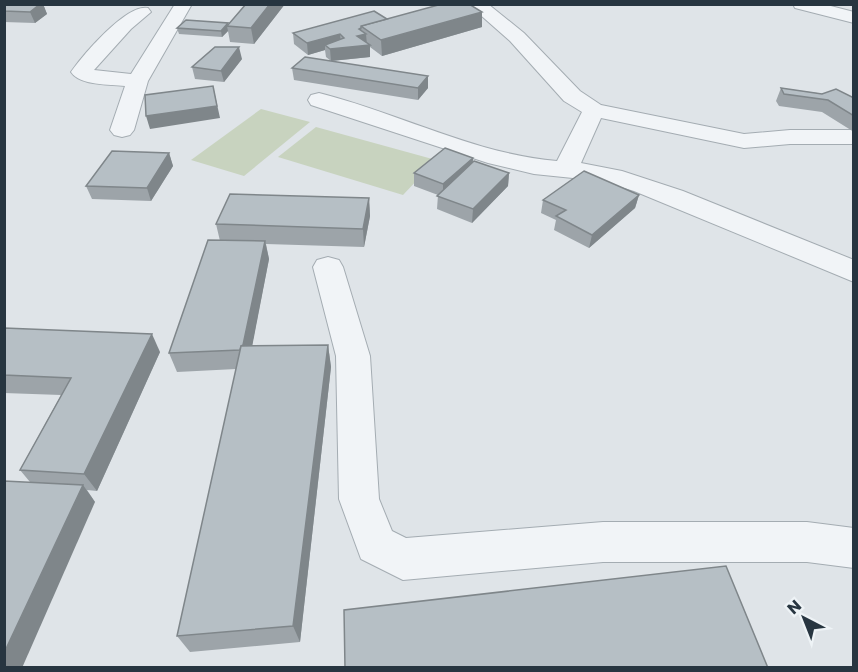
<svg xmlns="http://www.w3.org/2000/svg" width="858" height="672" font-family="Poppins,sans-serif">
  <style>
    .green { fill: #c8d3bf }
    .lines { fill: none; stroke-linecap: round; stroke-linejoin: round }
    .minor-casing { stroke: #a4acb2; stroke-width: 2 }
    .minor { fill: #f1f4f7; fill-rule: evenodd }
    .wall { fill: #9da4a9 }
    .shaded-wall { fill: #7f868a }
    .building { fill: #b6bfc5; stroke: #7f868a; stroke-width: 1.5 }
  </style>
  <rect width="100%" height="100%" fill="#dfe4e8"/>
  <g class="green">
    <polygon points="261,109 310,122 244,176 191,160"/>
    <polygon points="316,127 436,160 403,195 278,157"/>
  </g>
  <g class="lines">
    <g class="minor-casing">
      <g id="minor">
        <path d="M175 4H192L148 81 134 130 130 135 122 137 114 135 110 130 125 86C109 84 80 86 71 72 83 55 127 3 148 8L151 12 131 29 94 70 131 74Z"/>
        <path d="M468 4H488L524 33 580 91 601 105 744 134 790 130H854V144H790L744 148 601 118 581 163 622 171 683 191 854 260V282L634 191 602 181 534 174 488 163 311 105 308 100 311 95 319 93C399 113 474 154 557 161L582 112 564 101 510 41Z"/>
        <polygon points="793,4 823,4 854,12 854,23 795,8"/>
        <polygon points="328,257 339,260 343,267 370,356 379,499 392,531 406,538 603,522 807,522 854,528 854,568 807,562 603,562 403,580 361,559 339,499 336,356 313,267 317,260"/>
      </g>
    </g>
    <use href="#minor" class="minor"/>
  </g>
  <g class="wall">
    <polygon points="4,4 43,4 47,14 35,23 4,22"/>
    <polygon points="246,4 285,4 254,44 230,42 228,31 222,37 179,34 177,28 229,24"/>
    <polygon points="387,19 482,27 382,56 370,47 370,57 331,61 326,57 325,50 308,55 294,44 293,33"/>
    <polygon points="242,59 224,82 195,79 192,67"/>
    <polygon points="292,68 428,88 418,100 294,80"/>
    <polygon points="781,88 854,98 854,132 822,112 779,106 776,101"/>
    <polygon points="169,153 173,166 151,201 92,199 86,186"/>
    <polygon points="473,158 473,163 509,173 508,186 472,223 437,209 438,195 414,186 414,173"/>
    <polygon points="639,195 635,208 589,248 554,230 556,220 541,213 543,200"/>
    <polygon points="369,198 370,216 364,247 266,244 269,259 252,345 328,345 331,367 300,642 190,652 177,636 236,369 177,372 169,353 220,241 216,224"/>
    <polygon points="4,328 160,352 97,491 87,490 95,502 30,482 20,470 61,395 4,393"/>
  </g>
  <g class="shaded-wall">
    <polygon points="40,4 43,4 47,14 35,23 30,12"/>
    <polygon points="270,4 285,4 254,44 251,28"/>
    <polygon points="482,12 482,27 382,56 381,40"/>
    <polygon points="228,23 227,26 228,31 222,37 221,31"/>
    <polygon points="361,28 362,35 366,34 367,45 370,45 370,57 331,61 330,49 357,36 359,29"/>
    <polygon points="340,34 341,45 325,45 325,50 308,55 307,43"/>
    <polygon points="239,47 242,59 224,82 221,71"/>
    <polygon points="428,76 428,88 418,100 418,88"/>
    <polygon points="213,86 220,118 150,129 146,116"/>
    <polygon points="169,153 173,166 151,201 147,188"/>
    <polygon points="473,158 472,171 443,197 443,184"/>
    <polygon points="509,173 508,186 472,223 473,209"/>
    <polygon points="639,195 635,208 589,248 592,235"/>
    <polygon points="369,198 370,216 364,247 363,229"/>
    <polygon points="265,241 269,259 248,368 242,350"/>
    <polygon points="152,334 160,352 97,491 84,474"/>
    <polygon points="328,345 331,367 300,642 293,626"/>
    <polygon points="83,485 95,502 22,668 4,668 4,653"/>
  </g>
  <g class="building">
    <polygon points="4,4 40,4 30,12 4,11"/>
    <polygon points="246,4 270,4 251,28 227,26"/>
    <polygon points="442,4 469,4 482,12 381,40 361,26"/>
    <polygon points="374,11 387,19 361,26 361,28 359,29 366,34 357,36 370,45 330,49 325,45 344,38 340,34 307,43 293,33"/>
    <polygon points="186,20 228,23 221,31 177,28"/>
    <polygon points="215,47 239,47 221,71 192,67"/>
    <polygon points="305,57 428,76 418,88 292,68"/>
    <polygon points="213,86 217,106 146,116 145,95"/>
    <polygon points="781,88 822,94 836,89 854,98 854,116 828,100 784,94"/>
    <polygon points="445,148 473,158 443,184 414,173"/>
    <polygon points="112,151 169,153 147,188 86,186"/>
    <polygon points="474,161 509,173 473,209 437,196"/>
    <polygon points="584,171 639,195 592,235 556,216 566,210 543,200"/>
    <polygon points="230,194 369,198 363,229 216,224"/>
    <polygon points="208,240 265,241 243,345 241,346 240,350 169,353"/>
    <polygon points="4,328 152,334 84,474 20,470 71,378 4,375"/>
    <polygon points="328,345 293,626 177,636 241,346"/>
    <polygon points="4,481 83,485 4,653"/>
    <polygon points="726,566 768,668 345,668 344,610"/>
  </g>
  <rect width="858" height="672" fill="none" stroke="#273540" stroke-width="12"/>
  <g transform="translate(804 618) rotate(318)" stroke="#eef3f6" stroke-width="4.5" paint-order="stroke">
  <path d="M0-4.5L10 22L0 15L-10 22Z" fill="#273540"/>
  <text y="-9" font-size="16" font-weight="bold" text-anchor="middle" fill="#273540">N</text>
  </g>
</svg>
